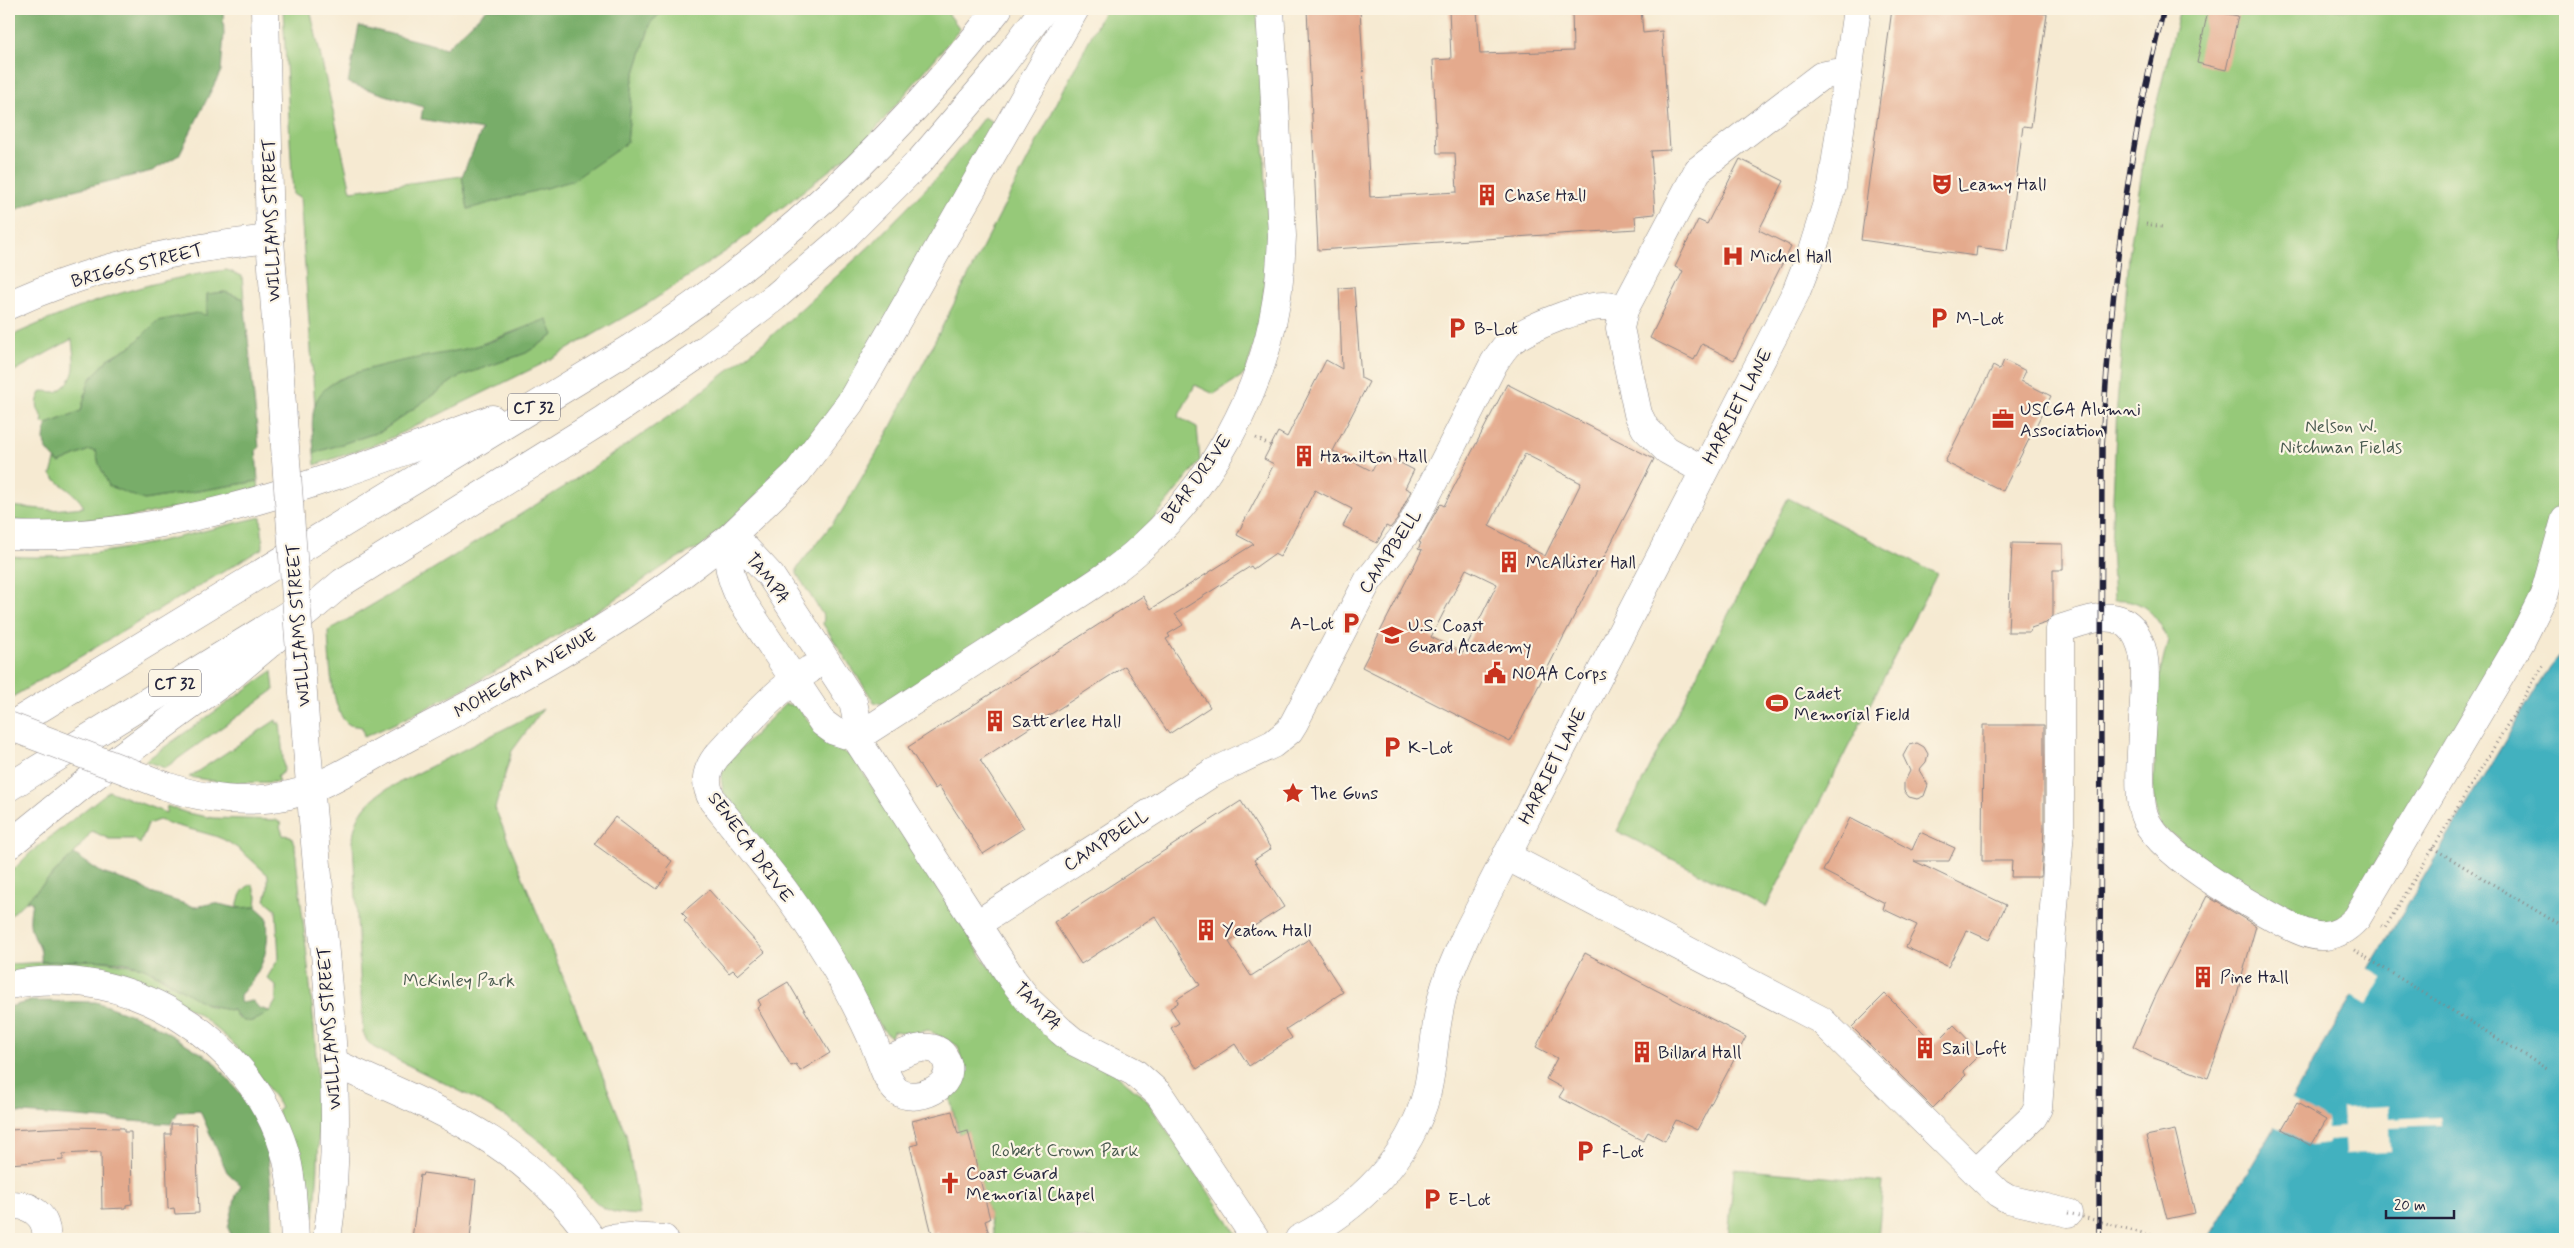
<svg xmlns="http://www.w3.org/2000/svg" width="2574" height="1248" font-family="Mynerve,sans-serif">
  <style>
    .green { fill: #96c979; stroke: #5c765a }
    .forest { fill: #78ad69; stroke: #4d6852 }
    .water { fill: #43b1bf; stroke: #326a7d }
    .pier { fill: #f6ead2 }
    .building { fill: #e4aa8d; fill-rule: evenodd }
    .lines { fill: none; stroke-linecap: round; stroke-linejoin: round }
    .minor-casing { stroke: #8c8686; stroke-width: 29 }
    .major-casing { stroke: #8c8686; stroke-width: 29 }
    .highway-casing { stroke: #8c8686; stroke-width: 29 }
    .path { stroke: #8c8686; stroke-width: 3; stroke-dasharray: 1 4; stroke-linecap: butt }
    .minor { stroke: #fff; stroke-width: 28 }
    .major { stroke: #fff; stroke-width: 28 }
    .highway { stroke: #fff; stroke-width: 28 }
    .rail-casing { stroke: #22223b; stroke-width: 5.5 }
    .rail { stroke: #fcf5e5; stroke-width: 4; stroke-dasharray: 11; stroke-linecap: butt }
    .major-bridge-casing { stroke: #8c8686; stroke-width: 29; stroke-linecap: butt }
    .path-bridge { stroke: #8c8686; stroke-width: 3; stroke-dasharray: 1 4; stroke-linecap: butt }
    .major-bridge { stroke: #fff; stroke-width: 28 }
    .labels { text-anchor: middle; stroke-width: 4.5; stroke-linejoin: round; paint-order: stroke }
    .shield { fill: #fcf5e5; stroke: #63616e; stroke-width: 1 }
    .shield-label { font-size: 16px; font-weight: bold; fill: #22223b }
    .poi-label { font-size: 18px; fill: #22223b; stroke: #fcf5e5; text-anchor: start }
    .street-label { font-size: 18px; fill: #22223b; stroke: #fcf5e5 }
    .park-label { font-size: 18px; fill: #4b5c51; stroke: #fcf5e5 }
  </style>
  <rect width="100%" height="100%" fill="#fcf5e5"/>
  <filter id="ink" filterUnits="userSpaceOnUse"><feTurbulence type="fractalNoise" baseFrequency=".02" numOctaves="2"/><feDisplacementMap in="SourceGraphic" scale="10" xChannelSelector="R" yChannelSelector="G"/><feConvolveMatrix kernelMatrix="1 2 1 2 8 2 1 2 1" color-interpolation-filters="sRGB"/></filter>
  <filter id="wash" filterUnits="userSpaceOnUse"><feTurbulence type="fractalNoise" baseFrequency=".0096" numOctaves="4" result="noise"/><feDisplacementMap in="SourceGraphic" scale="20" xChannelSelector="R" yChannelSelector="G"/><feGaussianBlur stdDeviation="1.12" result="paint"/><feColorMatrix in="noise" values="0 0 0 0 0 0 0 0 0 0 0 0 0 0 0 0 0 1.4 0 .05"/><feComposite in="paint" operator="in"/></filter>
  <g filter="url(#wash)">
    <rect width="100%" height="100%" fill="#f6ead2"/>
    <g class="green">
      <polygon points="283,9 310,9 351,191 462,176 468,209 627,143 633,79 651,22 665,9 945,9 960,29 864,143 732,247 649,303 540,365 385,441 315,465 314,453 382,431 458,377 526,353 554,335 547,319 471,348 375,368 339,379 325,389 315,406 300,197 293,195"/>
      <polygon points="1105,9 1257,9 1269,245 1260,327 1245,374 1214,394 1195,385 1178,417 1197,427 1200,461 1147,527 1112,557 892,701 883,704 874,702 823,624 824,617 797,574 797,568 840,514 882,444"/>
      <path d="M2180 9H2565V468L2547 545 2522 616 2348 909 2342 917 2323 925 2300 918 2215 868 2160 825 2153 794 2157 686 2168 640C2158 616 2142 597 2114 600L2111 548 2117 405 2129 256 2145 150Z"/>
      <path d="M984 117 993 122 991 129 997 134 822 433 702 547C674 555 638 586 611 602 531 651 450 701 364 737L362 727C358 726 353 726 350 725 330 716 329 650 328 631L433 569 564 487 681 408 768 339 872 244 942 172Z"/>
      <path d="M227 270 242 276 244 299 225 292 207 294V315L157 321 133 345 108 359 89 381 81 411 47 424 42 423 43 418C35 407 36 401 42 391L57 392C80 376 74 364 72 339L9 374V337C79 305 150 279 227 270Z"/>
      <path d="M89 450 96 451 99 464 144 500 258 481 259 490 131 517 45 523 9 520V506L52 510 84 507C75 491 63 488 51 475L55 460 59 463Z"/>
      <polygon points="1788,498 1937,574 1766,907 1617,831"/>
      <path d="M261 517 263 548 9 699V556C94 563 179 536 261 517Z"/>
      <polygon points="272,671 274,690 165,768 145,761"/>
      <polygon points="785,704 797,706 824,741 853,757 988,966 1146,1099 1240,1239 995,1239 967,1131 959,1134 950,1099 951,1094 965,1074 958,1046 928,1030 913,1034 893,1031 891,1037 884,1031 723,791 721,777 725,765"/>
      <path d="M543 709 512 751 495 808 626 1134 640 1215C629 1214 616 1214 606 1209 589 1201 572 1170 557 1156 504 1106 437 1082 373 1047L367 1041 363 1032 353 843C353 820 364 804 383 791Z"/>
      <polygon points="276,720 277,724 280,722 284,771 277,777 279,782 227,783 189,777"/>
      <path d="M109 791 166 813 167 806 187 813 213 818 276 820 282 824 280 826 283 835 291 836 295 846C307 968 328 1094 314 1217L305 1216 277 1110 281 1107 257 1072 232 1042 200 1015 169 998 9 977V964L95 960 143 967 211 1007 233 1010 238 1019 270 1011 276 1001V986L267 978 279 958 276 909 265 900 268 889V875C252 861 236 843 215 836 196 830 177 827 159 820L148 824 140 844 134 839H109L92 831 74 854 9 917V874L30 853Z"/>
      <path d="M252 884 257 896 256 907 237 908C239 897 241 889 252 884Z"/>
      <polygon points="1734,1169 1883,1182 1878,1239 1728,1239"/>
    </g>
    <g class="forest">
      <polygon points="9,9 223,9 224,35 221,71 179,155 152,171 49,196 9,213"/>
      <polygon points="487,9 665,9 651,22 633,79 627,143 572,181 468,209 462,176 482,130 421,119 423,107 348,83 359,26 446,48"/>
      <path d="M225 292 244 299 259 448 256 450 258 481 144 500 109 486 99 464 96 451 89 450 59 463C44 447 41 446 47 424L81 411 89 381 108 359 133 345 157 321 196 313 207 315V294Z"/>
      <path d="M547 319 554 335 526 353 458 377 382 431 314 453C313 431 307 405 326 388 353 365 432 357 469 348 495 342 522 328 547 319Z"/>
      <path d="M74 854 102 873 139 885 151 893 195 907 214 903 237 908 256 907 267 917C270 951 263 970 240 995V1002L253 1001 259 1008 270 1011C256 1022 243 1028 233 1010 198 1009 175 980 144 968 119 957 69 961 41 962 42 949 39 946 33 935 28 925 30 913 32 902L26 901Z"/>
      <polygon points="30,1001 96,1002 146,1020 211,1059 246,1100 266,1142 271,1185 273,1239 233,1239 228,1228 236,1195 241,1185 227,1172 200,1111 178,1112 171,1124 9,1112 9,1007"/>
    </g>
    <polygon class="water" points="2565,648 2565,1239 2208,1239 2549,667"/>
    <g class="pier">
      <polygon points="2368,968 2383,977 2367,1004 2352,995"/>
      <polygon points="2290,1099 2326,1120 2327,1128 2344,1127 2343,1108 2388,1106 2389,1119 2440,1116 2441,1125 2390,1127 2391,1152 2345,1154 2344,1140 2328,1141 2328,1144 2311,1146 2275,1125"/>
    </g>
    <g id="blocks">
      <g class="building">
        <polygon points="1307,9 1360,9 1370,197 1457,192 1455,153 1437,153 1433,60 1451,59 1449,9 1477,9 1480,54 1573,51 1572,9 1641,9 1643,33 1662,31 1670,150 1651,151 1655,214 1635,216 1636,229 1318,250"/>
        <polygon points="1892,9 2008,9 2047,14 2031,127 2023,126 2007,251 1977,247 1976,256 1861,240"/>
        <polygon points="2208,10 2238,16 2226,70 2197,63"/>
        <polygon points="1740,159 1784,181 1759,230 1791,246 1734,360 1702,344 1694,360 1650,338 1683,271 1675,267 1698,220 1707,224"/>
        <polygon points="1354,287 1361,378 1369,382 1333,451 1372,471 1381,453 1414,470 1405,488 1411,491 1397,520 1390,528 1386,526 1377,543 1343,526 1352,509 1315,490 1280,557 1274,554 1253,569 1251,566 1175,614 1183,625 1168,634 1170,637 1166,639 1210,707 1169,734 1125,666 980,760 1024,828 983,854 939,786 935,789 908,747 1143,596 1151,609 1254,544 1237,535 1274,464 1264,459 1278,432 1287,437 1326,360 1342,369 1339,288"/>
        <polygon points="2004,360 2026,371 2021,381 2051,396 2003,491 1945,462 1993,366 2000,370"/>
        <path d="M1507 384 1654 459 1510 742 1362 667 1422 550 1418 549 1421 543 1419 542 1439 506 1441 504 1444 506ZM1525 454 1581 483 1545 556 1489 526ZM1466 569 1497 584 1463 653 1431 637Z"/>
        <polygon points="2012,543 2063,544 2063,570 2053,570 2053,616 2046,623 2031,628 2030,632 2008,632"/>
        <polygon points="1983,725 2044,725 2044,830 2041,877 2011,877 2012,861 1982,861"/>
        <polygon points="1917,743 1924,747 1928,754 1926,762 1919,770 1928,785 1924,796 1917,799 1909,797 1904,791 1904,783 1910,771 1903,756 1909,745"/>
        <polygon points="1241,801 1271,849 1254,860 1284,907 1229,942 1251,976 1309,939 1343,992 1286,1029 1292,1038 1249,1066 1235,1044 1197,1069 1171,1028 1179,1023 1170,1008 1178,1003 1177,999 1200,985 1155,916 1081,964 1054,922"/>
        <polygon points="615,817 672,861 666,869 669,872 657,889 594,844"/>
        <polygon points="1850,818 1912,850 1920,832 1955,848 1949,861 1914,861 2006,905 1989,940 1967,930 1948,967 1906,947 1917,925 1883,909 1885,903 1823,871"/>
        <polygon points="709,890 765,952 738,975 733,970 729,973 684,921 687,918 682,913"/>
        <polygon points="2207,896 2256,926 2231,1015 2208,1078 2151,1057 2133,1047 2156,995"/>
        <polygon points="1585,953 1746,1037 1697,1130 1676,1120 1665,1141 1648,1132 1643,1141 1559,1097 1564,1089 1546,1079 1557,1058 1536,1047"/>
        <polygon points="788,982 830,1053 800,1071 796,1064 791,1066 757,1008 761,1005 758,1000"/>
        <polygon points="1885,994 1935,1044 1954,1025 1981,1053 1963,1071 1966,1075 1933,1108 1852,1027"/>
        <polygon points="2297,1103 2326,1120 2311,1146 2282,1129"/>
        <polygon points="952,1111 958,1134 968,1131 990,1219 985,1221 990,1237 979,1239 940,1239 938,1232 932,1234 910,1146 918,1144 912,1121"/>
        <polygon points="171,1124 196,1124 199,1213 175,1214 174,1208 168,1209 165,1134 171,1134"/>
        <polygon points="68,1127 124,1128 124,1132 131,1132 132,1204 126,1205 126,1208 102,1209 101,1152 63,1154 63,1160 9,1164 9,1130"/>
        <polygon points="2175,1130 2195,1213 2167,1219 2146,1136"/>
        <polygon points="423,1173 476,1180 470,1239 412,1239 420,1175 422,1176"/>
      </g>
    </g>
  </g>
  <g filter="url(#ink)">
    <use href="#blocks" fill-opacity="0" stroke="#8c8686" stroke-width="1"/>
    <g class="lines">
      <g class="minor-casing">
        <g id="minor">
          <polyline points="265,9 270,239"/>
          <polyline points="1703,470 1667,450 1645,428 1638,414 1620,328 1624,310 1698,170 1821,76 1836,73 1848,74"/>
          <path d="M809 670C773 692 745 726 716 757 705 772 704 784 713 801 737 831 761 860 784 890 819 938 850 989 874 1043 879 1055 887 1083 897 1091 915 1105 959 1086 946 1060 934 1034 900 1056 882 1063"/>
          <path d="M856 738 834 731 823 723 740 598C730 578 727 562 728 539L744 547 770 575 853 702 858 725 856 738 1012 979 1029 1001 1061 1031 1073 1041 1134 1072 1159 1094 1256 1239"/>
          <path d="M856 738C916 699 975 661 1034 623 1070 599 1110 577 1142 547 1210 486 1262 394 1276 303 1280 281 1281 258 1282 236L1270 9"/>
          <path d="M1506 856 1821 1020 1976 1172 2033 1117 2038 1108 2060 831V629C2083 622 2116 606 2134 631 2148 652 2145 677 2144 701 2143 729 2136 791 2144 815 2155 852 2247 903 2282 922 2311 938 2332 945 2357 918L2521 641 2544 595 2565 520"/>
          <path d="M977 924 1212 773 1273 744 1289 731 1294 723 1368 581 1410 528 1494 363C1499 355 1504 347 1511 341 1528 328 1583 305 1605 306 1611 306 1618 308 1624 310"/>
          <path d="M334 1063C440 1111 523 1139 592 1239"/>
          <polyline points="1976,1172 1998,1193 2008,1199 2068,1213"/>
          <path d="M9 1206C30 1202 49 1217 46 1239"/>
          <polyline points="610,1239 630,1237 664,1239"/>
          <path d="M1299 1239C1358 1208 1410 1159 1427 1092 1435 1057 1434 1021 1445 987 1451 968 1460 949 1468 931L1796 292 1812 251 1832 187 1857 9"/>
        </g>
      </g>
      <g class="major-casing">
        <g id="major">
          <path d="M9 305C90 267 181 248 270 239L284 433"/>
          <path d="M304 707C310 792 318 878 326 964 334 1056 341 1147 327 1239"/>
          <path d="M166 786C204 800 249 804 289 795 324 788 369 758 401 741 475 702 550 663 621 617 658 594 693 566 728 539"/>
          <polyline points="9,787 299,608"/>
        </g>
      </g>
      <g class="highway-casing">
        <g id="highway">
          <path d="M9 535C175 543 338 475 492 419"/>
          <polyline points="728,539 797,473 850,403 1075,9"/>
          <path d="M9 727 629 349C771 258 895 142 998 9"/>
          <polyline points="9,845 89,780 231,676 343,582 604,419 705,350 775,297 841,240 920,161 1001,66 1044,9"/>
          <path d="M9 985C126 961 248 1036 284 1149 293 1178 293 1209 295 1239"/>
        </g>
      </g>
      <g class="path">
        <polyline points="2146,224 2162,227"/>
        <polyline points="1256,438 1271,446"/>
        <polyline points="2433,848 2565,928"/>
        <polyline points="2381,926 2385,928 2544,664"/>
        <polyline points="2354,950 2547,1069"/>
      </g>
      <use href="#minor" class="minor"/>
      <use href="#major" class="major"/>
      <use href="#highway" class="highway"/>
      <g class="rail-casing">
        <path id="rail" d="M2099 1239 2102 447C2110 299 2126 153 2164 9"/>
      </g>
      <use href="#rail" class="rail"/>
      <g class="major-bridge-casing">
        <g id="major-bridge">
          <polyline points="284,433 304,707"/>
          <polyline points="9,726 166,786"/>
        </g>
      </g>
      <polyline class="path-bridge" points="2068,1213 2165,1239"/>
      <use href="#major-bridge" class="major-bridge"/>
    </g>
  </g>
  <defs>
    <g id="theatre-bare" transform="scale(1.725)"><path d="M-5-5.5Q0-4 5-5.5V0Q5 5 0 6Q-5 5-5 0ZM-3.3-2.5H-1v1.5H-3.3ZM1-2.5H3.3v1.5H1ZM-2.8 1Q0 5.5 2.8 1Z" fill="#c8321e" stroke="#fcf5e5" stroke-width="2.5" paint-order="stroke"/></g>
    <g id="building-bare" transform="scale(1.725)"><path d="M-4-6H4V6H1V3H-1V6H-4ZM-2.5-4.3h1.7v1.8h-1.7ZM.8-4.3h1.7v1.8H.8ZM-2.5-1h1.7V.8h-1.7ZM.8-1h1.7V.8H.8Z" fill="#c8321e" stroke="#fcf5e5" stroke-width="2.5" paint-order="stroke"/></g>
    <g id="hospital-bare" transform="scale(1.725)"><path d="M-5-5h3v3.5h4V-5h3V5h-3V1.5h-4V5h-3Z" fill="#c8321e" stroke="#fcf5e5" stroke-width="2.5" paint-order="stroke"/></g>
    <g id="parking-bare" transform="scale(1.725)"><path d="M-3.5-5.5H1a3.5 3.5 0 0 1 0 7H-1V5.5H-3.5ZM-1-3.4V-.6H.8a1.4 1.4 0 0 0 0-2.8Z" fill="#c8321e" stroke="#fcf5e5" stroke-width="2.5" paint-order="stroke"/></g>
    <g id="office-bare" transform="scale(1.725)"><path d="M-6-3h4V-5.5h4V-3h4V5H-6ZM-1-4.5V-3h2v-1.5ZM-6 0V1H6V0Z" fill="#c8321e" stroke="#fcf5e5" stroke-width="2.5" paint-order="stroke"/></g>
    <g id="university-bare" transform="scale(1.725)"><path d="M0-5L7-2L0 1L-7-2ZM-4 1L0 2.5L4 1V4Q0 6-4 4Z" fill="#c8321e" stroke="#fcf5e5" stroke-width="2.5" paint-order="stroke"/></g>
    <g id="civic-bare" transform="scale(1.725)"><path d="M-.6-6.5H3V-4.5H.6V-3L4-1V1h2V6H-6V1h2V-1L-.6-3ZM-1.2 2.5V6h2.4V2.5Z" fill="#c8321e" stroke="#fcf5e5" stroke-width="2.5" paint-order="stroke"/></g>
    <g id="stadium-bare" transform="scale(1.725)"><path d="M0-5a6.5 5 0 1 0 0 10a6.5 5 0 1 0 0-10ZM-3.5-1.8h7v3.6h-7Z" fill="#c8321e" stroke="#fcf5e5" stroke-width="2.5" paint-order="stroke"/></g>
    <g id="sight-bare" transform="scale(1.725)"><path d="M0-6L1.8-2.2L6-1.7L2.9 1.2L3.7 5.4L0 3.3L-3.7 5.4L-2.9 1.2L-6-1.7L-1.8-2.2Z" fill="#c8321e" stroke="#fcf5e5" stroke-width="2.5" paint-order="stroke"/></g>
    <g id="church-bare" transform="scale(1.725)"><path d="M-1.2-6h2.4v3.5h3.3v2.4h-3.3V6h-2.4V-.1h-3.3v-2.4h3.3Z" fill="#c8321e" stroke="#fcf5e5" stroke-width="2.5" paint-order="stroke"/></g>
  </defs>
  <g fill-rule="evenodd">
    <use href="#theatre-bare" x="1942" y="184"/>
    <use href="#building-bare" x="1487" y="195"/>
    <use href="#hospital-bare" x="1733" y="256"/>
    <use href="#parking-bare" x="1939" y="318"/>
    <use href="#parking-bare" x="1457" y="328"/>
    <use href="#office-bare" x="2003" y="419"/>
    <use href="#building-bare" x="1304" y="456"/>
    <use href="#building-bare" x="1509" y="562"/>
    <use href="#parking-bare" x="1351" y="623"/>
    <use href="#university-bare" x="1392" y="635"/>
    <use href="#civic-bare" x="1495" y="673"/>
    <use href="#stadium-bare" x="1777" y="703"/>
    <use href="#building-bare" x="995" y="721"/>
    <use href="#parking-bare" x="1392" y="747"/>
    <use href="#sight-bare" x="1293" y="793"/>
    <use href="#building-bare" x="1206" y="930"/>
    <use href="#building-bare" x="2203" y="977"/>
    <use href="#building-bare" x="1925" y="1048"/>
    <use href="#building-bare" x="1642" y="1052"/>
    <use href="#parking-bare" x="1585" y="1151"/>
    <use href="#church-bare" x="950" y="1183"/>
    <use href="#parking-bare" x="1432" y="1199"/>
  </g>
  <g class="labels">
    <g class="shield">
      <rect x="508" y="393.5" width="52" height="27" rx="4"/>
      <rect x="149" y="669.5" width="52" height="27" rx="4"/>
    </g>
    <g class="shield-label">
      <text x="534" y="413">CT 32</text>
      <text x="175" y="689">CT 32</text>
    </g>
    <g class="poi-label">
      <text x="1958" y="190">Leamy Hall</text>
      <text x="1504" y="201">Chase Hall</text>
      <text x="1750" y="262">Michel Hall</text>
      <text x="1956" y="324">M-Lot</text>
      <text x="1474" y="334">B-Lot</text>
      <text x="2020" y="415">USCGA Alumni<tspan x="2020" dy="21">Association</tspan></text>
      <text x="1320" y="462">Hamilton Hall</text>
      <text x="1526" y="568">McAllister Hall</text>
      <text x="1334" y="629" text-anchor="end">A-Lot</text>
      <text x="1408" y="631">U.S. Coast<tspan x="1408" dy="21">Guard Academy</tspan></text>
      <text x="1512" y="679">NOAA Corps</text>
      <text x="1794" y="699">Cadet<tspan x="1794" dy="21">Memorial Field</tspan></text>
      <text x="1012" y="727">Satterlee Hall</text>
      <text x="1408" y="753">K-Lot</text>
      <text x="1310" y="799">The Guns</text>
      <text x="1222" y="936">Yeaton Hall</text>
      <text x="2220" y="983">Pine Hall</text>
      <text x="1942" y="1054">Sail Loft</text>
      <text x="1658" y="1058">Billard Hall</text>
      <text x="1602" y="1157">F-Lot</text>
      <text x="966" y="1179">Coast Guard<tspan x="966" dy="21">Memorial Chapel</tspan></text>
      <text x="1448" y="1205">E-Lot</text>
    </g>
    <g class="street-label">
      <text transform="translate(271 220) rotate(-92)" y="6">WILLIAMS STREET</text>
      <text transform="translate(137 265) rotate(-14)" y="6">BRIGGS STREET</text>
      <text transform="translate(1737 406) rotate(-62)" y="6">HARRIET LANE</text>
      <text transform="translate(1196 479) rotate(-54)" y="6">BEAR DRIVE</text>
      <text transform="translate(1390 551) rotate(-56)" y="6">CAMPBELL</text>
      <text transform="translate(768 578) rotate(52)" y="6">TAMPA</text>
      <text transform="translate(298 625) rotate(-94)" y="6">WILLIAMS STREET</text>
      <text transform="translate(525 673) rotate(-30)" y="6">MOHEGAN AVENUE</text>
      <text transform="translate(1552 766) rotate(-63)" y="6">HARRIET LANE</text>
      <text transform="translate(1106 840) rotate(-33)" y="6">CAMPBELL</text>
      <text transform="translate(751 847) rotate(54)" y="6">SENECA DRIVE</text>
      <text transform="translate(1038 1006) rotate(46)" y="6">TAMPA</text>
      <text transform="translate(329 1028) rotate(-94)" y="6">WILLIAMS STREET</text>
    </g>
    <g class="park-label">
      <text x="2341" y="432">Nelson W.<tspan x="2341" dy="21">Nitchman Fields</tspan></text>
      <text x="459" y="986">McKinley Park</text>
      <text x="1065" y="1156">Robert Crown Park</text>
    </g>
  </g>
  <rect width="2574" height="1248" fill="none" stroke="#fcf5e5" stroke-width="30"/>
  <path d="M2386 1210v8h68v-8" fill="none" stroke="#22223b" stroke-width="2.5"/>
  <text x="2394" y="1210" font-size="15" fill="#22223b" stroke="#fcf5e5" stroke-width="4" paint-order="stroke">20 m</text>
</svg>
